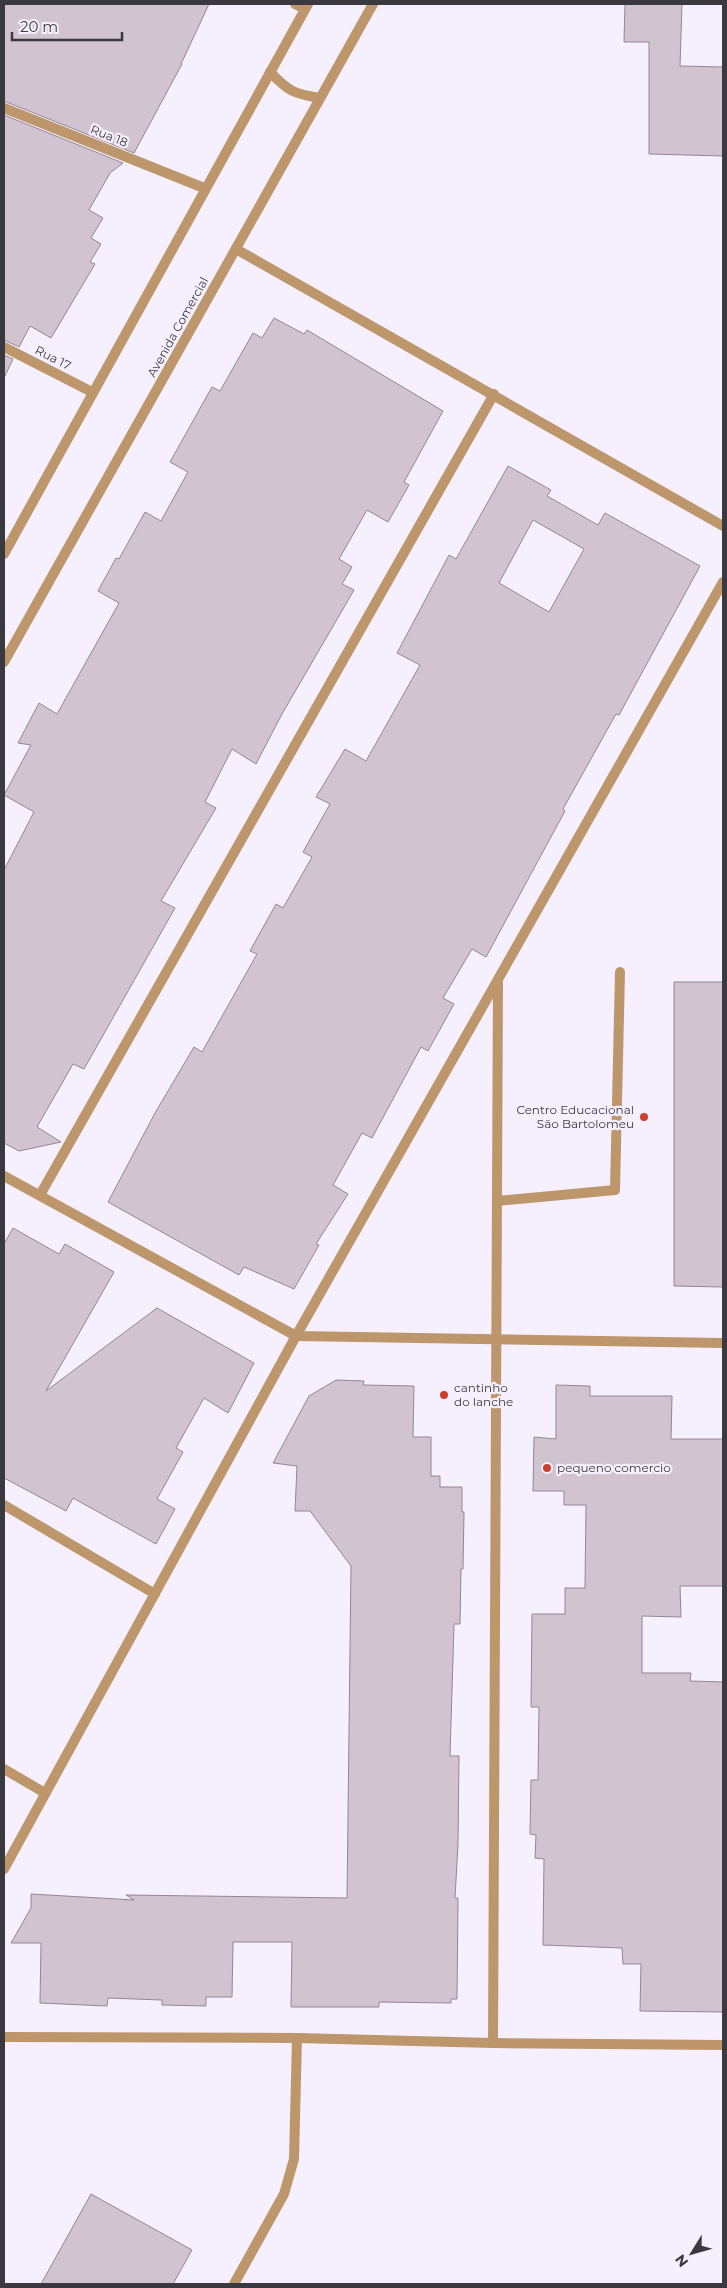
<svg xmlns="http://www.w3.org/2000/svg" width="727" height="2288" font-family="Montserrat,sans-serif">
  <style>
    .building { fill: #d2c3d1; stroke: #948693; fill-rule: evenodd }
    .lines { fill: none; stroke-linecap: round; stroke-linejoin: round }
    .service { stroke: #bd966c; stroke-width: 10 }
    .minor { stroke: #bd966c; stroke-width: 10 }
    .tertiary { stroke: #bd966c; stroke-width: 10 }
    .poi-dot { fill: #cb402a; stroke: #f5effe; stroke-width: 2 }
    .labels { text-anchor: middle; stroke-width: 4.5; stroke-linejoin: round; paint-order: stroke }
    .street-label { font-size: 12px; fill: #3b3940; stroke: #f5effe }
    .poi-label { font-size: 12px; fill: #3b3940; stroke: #f5effe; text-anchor: start }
  </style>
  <rect width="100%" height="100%" fill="#f5effe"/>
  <g class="building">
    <polygon points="4,4 209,4 181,64 182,64 134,153 4,101"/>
    <polygon points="625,4 682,4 680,66 723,67 723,156 649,154 649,42 624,42"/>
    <polygon points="4,115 123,163 110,173 89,210 103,218 91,238 101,244 90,262 95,264 51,338 30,326 19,347 4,340"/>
    <polygon points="274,318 304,334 307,330 443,411 404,482 409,485 388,522 367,510 339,559 352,567 342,584 354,590 282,714 256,764 232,749 205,802 216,808 161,901 175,908 84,1069 73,1064 37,1127 61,1142 19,1151 4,1143 4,870 34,812 4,795 31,745 18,743 39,703 57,714 119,603 98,591 116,558 119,559 145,512 161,521 188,472 170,462 212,387 220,391 253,333 262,338"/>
    <polygon points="4,355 13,359 4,378"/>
    <path d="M508 466 551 490 547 496 598 525 605 513 700 566 619 715 616 714 563 809 565 811 486 957 472 949 443 998 454 1004 428 1051 421 1047 372 1138 362 1133 333 1185 348 1194 316 1244 319 1245 294 1289 244 1267 239 1275 108 1202 155 1113 194 1047 202 1052 257 954 250 951 276 904 283 908 312 857 303 852 330 804 316 797 345 749 366 761 420 665 397 653 449 555 456 559ZM533 520 584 549 549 612 499 583Z"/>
    <polygon points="674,982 723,982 723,1287 674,1286"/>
    <polygon points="13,1228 59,1254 65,1244 114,1272 46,1391 157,1308 254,1363 228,1413 204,1398 176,1448 183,1452 157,1499 175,1509 156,1544 73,1498 66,1511 4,1478 4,1244"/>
    <polygon points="336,1380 364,1381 363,1385 414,1386 413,1437 431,1437 431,1476 440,1476 440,1487 462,1487 462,1512 464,1512 463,1569 461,1569 460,1624 454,1624 450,1756 459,1756 458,1844 455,1898 458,1898 457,1999 451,1999 451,2003 379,2002 379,2007 291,2007 292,1942 233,1942 232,1997 206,1997 206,2006 162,2005 162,2000 108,1998 107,2006 40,2003 41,1943 11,1943 31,1908 31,1894 134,1900 126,1895 347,1898 351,1566 310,1511 295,1511 297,1466 273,1463 309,1396"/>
    <polygon points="556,1385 590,1386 590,1396 672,1396 671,1439 723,1439 723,1586 680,1586 681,1617 642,1616 642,1673 691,1673 690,1681 723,1682 723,2012 640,2011 641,1964 623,1964 622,1948 543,1945 544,1859 535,1858 536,1835 530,1834 531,1780 538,1780 539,1707 531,1707 532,1614 565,1614 565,1588 585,1588 586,1505 564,1505 564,1491 533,1491 534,1437 556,1439"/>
    <polygon points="91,2194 192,2250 173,2284 41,2284"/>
  </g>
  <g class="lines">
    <g class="service">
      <polyline points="497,1201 615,1190 620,972"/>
      <polyline points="234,2284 284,2194 294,2159 297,2038"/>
    </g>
    <g class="minor">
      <polyline points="295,4 305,9"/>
      <polyline points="4,108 204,188"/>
      <polyline points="236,249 723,526"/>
      <polyline points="4,347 92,392"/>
      <polyline points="4,1176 296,1336 723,1343"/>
      <polyline points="40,1195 494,394"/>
      <polyline points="4,1505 155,1594"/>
      <polyline points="4,1769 45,1793"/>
      <polyline points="4,1869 296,1336 723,582"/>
      <polyline points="4,2037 297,2038 493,2043 723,2045"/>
      <polyline points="493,2043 498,982"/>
    </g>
    <g class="tertiary">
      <path d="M270 72C288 91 294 94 320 98"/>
      <polyline points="4,554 308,4"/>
      <polyline points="4,662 373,4"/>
    </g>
  </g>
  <g class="poi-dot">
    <circle cx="644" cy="1117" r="5"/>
    <circle cx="444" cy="1395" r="5"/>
    <circle cx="547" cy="1468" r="5"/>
  </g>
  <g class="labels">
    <g class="street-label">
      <text transform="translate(109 136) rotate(22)" y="4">Rua 18</text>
      <text transform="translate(178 327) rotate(-61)" y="4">Avenida Comercial</text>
      <text transform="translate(53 358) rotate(27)" y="4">Rua 17</text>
    </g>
    <g class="poi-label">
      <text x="634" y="1114" text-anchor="end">Centro Educacional<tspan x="634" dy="14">São Bartolomeu</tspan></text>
      <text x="454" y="1392">cantinho<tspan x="454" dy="14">do lanche</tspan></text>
      <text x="557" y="1472">pequeno comercio</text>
    </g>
  </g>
  <rect width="727" height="2288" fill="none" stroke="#3b3940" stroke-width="10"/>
  <g transform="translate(692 2253) rotate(233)" stroke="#f5effe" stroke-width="4" paint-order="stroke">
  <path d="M0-4L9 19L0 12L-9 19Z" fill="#3b3940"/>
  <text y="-8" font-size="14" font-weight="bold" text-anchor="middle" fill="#3b3940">N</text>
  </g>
  <path d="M12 32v8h110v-8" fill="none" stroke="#3b3940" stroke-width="2.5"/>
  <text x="20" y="32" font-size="15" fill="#3b3940" stroke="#f5effe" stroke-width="4" paint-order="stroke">20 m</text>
</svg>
